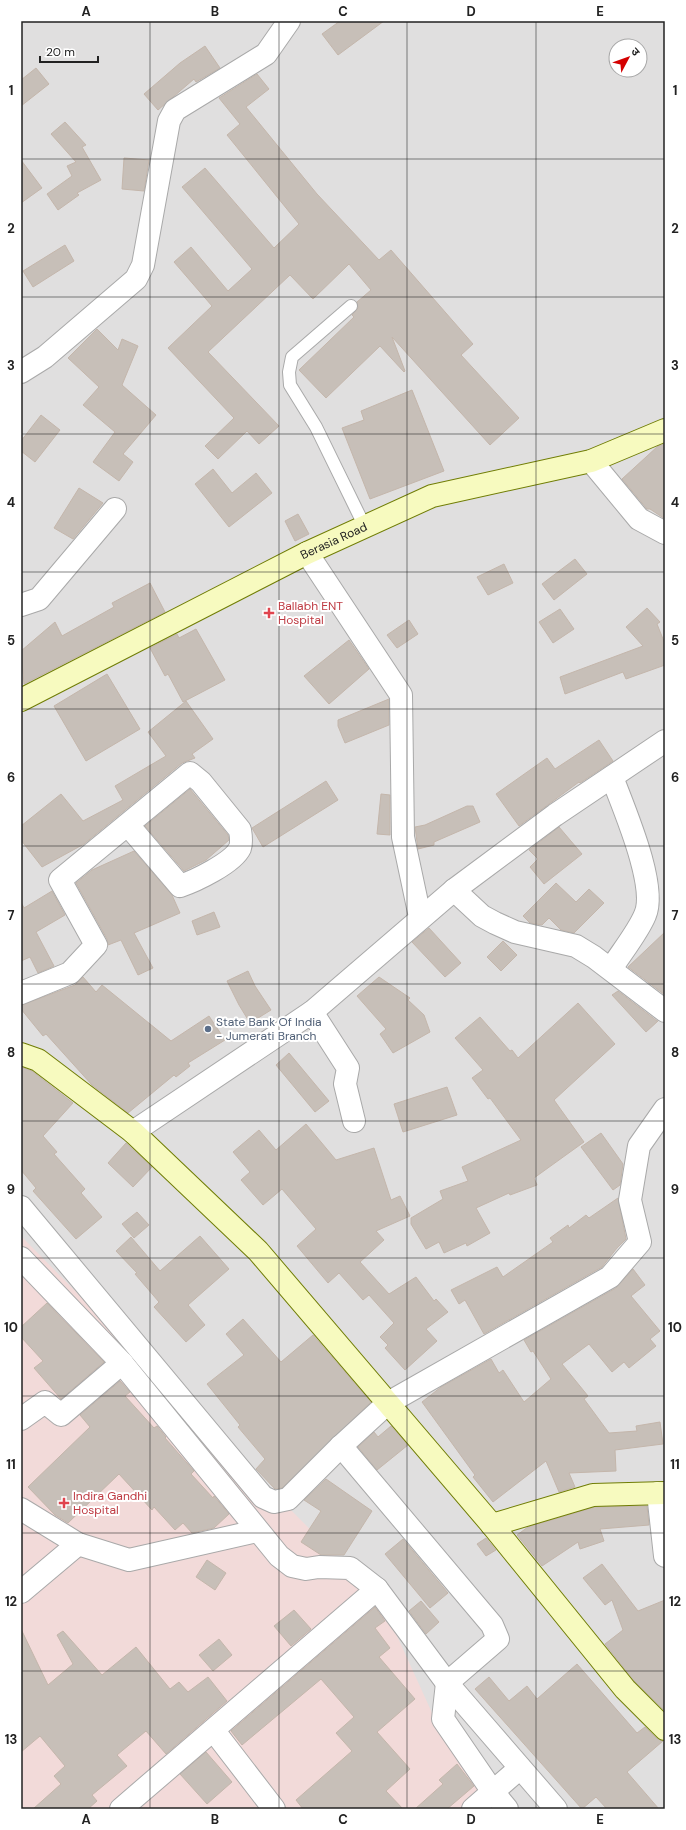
<svg xmlns="http://www.w3.org/2000/svg" width="686" height="1830" font-family="'DM Sans','Noto Sans Devanagari',sans-serif">
  <style>
    .residential { fill: #e0dfdf; fill-rule: evenodd }
    .commercial { fill: #f2dad9 }
    .building { fill: #c7bfb8; stroke: #c4b6ab }
    .lines { fill: none; stroke-linecap: round; stroke-linejoin: round }
    .lane-casing { stroke: #a9a9a9; stroke-width: 14 }
    .street-casing { stroke: #a9a9a9; stroke-width: 24 }
    .secondary-casing { stroke: #707d05; stroke-width: 24 }
    .lane { stroke: #fff; stroke-width: 12 }
    .street { stroke: #fff; stroke-width: 22 }
    .secondary { stroke: #f7fabf; stroke-width: 22 }
    .grid { fill: none; stroke: #222; stroke-width: 1; stroke-opacity: 0.55 }
    .health-dot { fill: #e0444e; stroke: #fff; stroke-width: 1.5 }
    .service-dot { fill: #5c6f8a; stroke: #fff; stroke-width: 1.5 }
    .labels { text-anchor: middle; stroke-width: 4; stroke-linejoin: round; paint-order: stroke }
    .street-label { font-size: 12px; fill: #222; stroke: #fff }
    .health-label { font-size: 12px; fill: #be3a42; stroke: #fff; text-anchor: start }
    .service-label { font-size: 12px; fill: #4e5e75; stroke: #fff; text-anchor: start }
    .neatline { fill: none; stroke: #222; stroke-width: 1.5 }
    .grid-label { font-size: 13px; text-anchor: middle; font-weight: bold; fill: #222 }
  </style>
  <rect width="100%" height="100%" fill="#f2efe9"/>
  <path class="residential" d="M21 21H665V1809H21ZM616 46H640V70H616Z"/>
  <polygon class="commercial" points="21,1236 357,1577 377,1592 438,1726 504,1809 21,1809"/>
  <g class="building">
    <polygon points="340,21 384,21 338,55 322,34"/>
    <polygon points="205,46 220,68 196,82 194,79 158,110 144,94 180,63"/>
    <polygon points="36,68 49,84 21,106 21,80"/>
    <polygon points="257,74 269,89 246,107 317,194 379,260 391,250 473,344 461,355 519,418 490,445 392,337 405,371 404,372 380,346 326,398 299,370 354,317 352,315 358,308 357,302 371,290 349,264 313,299 290,275 208,352 279,426 259,444 247,431 218,459 205,446 234,418 168,348 212,306 174,262 191,247 228,291 252,269 182,187 205,168 274,248 299,224 227,135 240,124 219,98"/>
    <polygon points="65,122 86,145 82,147 101,180 77,193 79,195 58,210 47,194 72,176 67,166 76,162 51,134"/>
    <polygon points="124,158 149,160 144,191 122,189"/>
    <polygon points="21,160 42,188 21,203"/>
    <polygon points="65,245 74,261 33,287 23,271"/>
    <polygon points="97,329 118,350 122,339 138,346 122,385 156,415 123,454 133,462 119,481 93,462 115,432 83,405 99,387 68,358"/>
    <polygon points="412,390 444,471 370,499 342,428 364,420 361,411"/>
    <polygon points="41,415 60,430 35,462 21,451 21,441"/>
    <polygon points="665,444 665,519 650,509 647,509 622,479 658,446"/>
    <polygon points="213,469 232,493 256,473 272,493 229,527 195,484"/>
    <polygon points="79,488 103,503 73,539 54,528"/>
    <polygon points="298,514 309,534 295,541 285,521"/>
    <polygon points="575,559 587,574 554,600 542,584"/>
    <polygon points="504,564 513,583 488,595 477,577"/>
    <polygon points="150,583 165,612 24,684 21,651 55,622 62,636 114,607 112,603"/>
    <polygon points="647,608 660,622 657,624 665,644 665,665 626,679 623,672 565,694 560,677 643,646 626,627"/>
    <polygon points="560,609 574,629 553,643 539,622"/>
    <polygon points="409,620 418,634 397,648 387,635"/>
    <polygon points="196,629 225,680 183,702 168,674 165,676 150,648 177,634 179,638"/>
    <polygon points="349,640 369,669 329,704 304,676"/>
    <polygon points="107,674 140,729 86,761 54,706"/>
    <polygon points="389,699 389,725 345,743 338,726 338,720"/>
    <polygon points="186,701 213,739 192,754 195,758 182,763 84,844 42,867 21,840 21,826 61,794 83,821 123,800 115,786 166,756 148,732"/>
    <polygon points="599,740 613,761 580,783 579,782 519,826 496,794 547,758 555,769"/>
    <polygon points="326,781 338,800 263,847 252,828"/>
    <polygon points="190,789 228,835 229,840 206,860 184,871 145,826"/>
    <polygon points="381,794 390,795 390,835 377,834"/>
    <polygon points="467,806 473,806 480,822 434,842 434,845 418,849 415,827 425,825"/>
    <polygon points="559,827 582,854 544,884 530,867 538,859 529,850"/>
    <polygon points="134,851 172,895 180,913 134,933 153,968 138,975 121,940 108,945 107,939 76,883 92,870"/>
    <polygon points="556,883 576,902 589,889 604,903 574,933 561,930 549,918 542,925 530,923 523,916"/>
    <polygon points="52,891 65,915 36,932 54,966 38,973 30,957 21,961 21,902 24,908"/>
    <polygon points="214,912 220,927 197,935 192,921"/>
    <polygon points="429,928 461,963 445,977 412,942"/>
    <polygon points="665,932 665,995 628,967"/>
    <polygon points="503,941 517,955 501,971 487,957"/>
    <polygon points="248,971 255,986 271,1010 250,1023 239,1005 227,981"/>
    <polygon points="83,977 96,992 102,985 171,1041 209,1016 225,1040 188,1063 190,1066 176,1077 174,1075 128,1113 92,1085 46,1034 43,1036 21,1009 22,1005 75,985"/>
    <polygon points="379,977 410,998 408,1000 424,1015 430,1032 393,1053 380,1034 386,1029 357,996"/>
    <polygon points="618,991 657,1021 658,1021 646,1032 612,995"/>
    <polygon points="578,1003 615,1044 554,1100 584,1142 534,1178 537,1185 510,1195 509,1193 476,1208 490,1233 467,1246 466,1243 444,1253 439,1242 426,1249 411,1224 411,1218 443,1199 440,1191 468,1181 462,1167 521,1140 490,1098 488,1099 472,1078 483,1070 455,1038 480,1017 510,1051 512,1050 518,1058"/>
    <polygon points="289,1053 329,1101 315,1112 276,1065"/>
    <polygon points="21,1067 32,1071 73,1103 43,1136 57,1152 54,1154 85,1189 81,1193 102,1217 76,1239 33,1191 36,1188 21,1170"/>
    <polygon points="447,1087 457,1115 403,1132 394,1104"/>
    <polygon points="306,1124 336,1160 374,1148 391,1200 400,1196 410,1216 376,1231 384,1240 360,1262 389,1294 416,1277 434,1301 436,1299 448,1312 426,1329 437,1341 405,1370 385,1348 388,1345 380,1337 394,1323 369,1295 363,1300 339,1273 328,1283 297,1246 316,1229 282,1189 263,1205 241,1180 250,1172 233,1152 259,1130 276,1150"/>
    <polygon points="601,1133 623,1164 620,1185 613,1190 581,1147"/>
    <polygon points="126,1143 152,1167 133,1187 108,1163"/>
    <polygon points="618,1198 626,1239 617,1248 602,1267 484,1334 465,1300 459,1304 451,1290 497,1267 503,1277 553,1242 550,1238 568,1225 569,1228 586,1215 589,1218"/>
    <polygon points="137,1212 149,1225 134,1238 122,1224"/>
    <polygon points="200,1236 229,1269 188,1305 205,1325 186,1342 154,1307 159,1302 135,1274 137,1273 116,1251 131,1237 160,1271"/>
    <polygon points="633,1269 645,1285 631,1296 660,1331 650,1339 656,1346 629,1368 624,1362 612,1372 589,1344 562,1364 588,1396 584,1399 609,1433 637,1431 636,1426 660,1422 663,1444 615,1450 616,1471 569,1473 575,1487 559,1492 546,1461 493,1502 473,1477 475,1475 422,1402 441,1387 491,1359 499,1373 503,1370 524,1402 551,1379 533,1351 531,1352 524,1340 616,1288"/>
    <polygon points="47,1303 104,1362 61,1399 34,1368 43,1361 21,1337 21,1327"/>
    <polygon points="243,1319 281,1362 313,1335 371,1402 282,1488 275,1489 256,1469 265,1459 238,1427 240,1425 207,1384 244,1355 226,1334"/>
    <polygon points="120,1381 130,1392 125,1396 154,1428 157,1426 166,1437 165,1438 194,1471 191,1474 213,1498 214,1496 229,1514 214,1528 192,1533 183,1523 175,1530 154,1507 152,1510 119,1474 68,1523 55,1515 28,1487 90,1427 80,1415"/>
    <polygon points="391,1426 408,1445 377,1470 358,1447 374,1432 378,1437"/>
    <polygon points="326,1479 372,1511 344,1555 321,1555 301,1542 321,1511 304,1500"/>
    <polygon points="647,1506 649,1525 600,1529 604,1541 580,1549 578,1542 542,1566 517,1535 528,1527 595,1507"/>
    <polygon points="486,1538 496,1550 486,1556 477,1544"/>
    <polygon points="403,1539 448,1593 430,1608 385,1554"/>
    <polygon points="207,1560 226,1573 215,1590 196,1577"/>
    <polygon points="602,1564 638,1611 665,1600 665,1711 634,1681 605,1644 623,1630 612,1600 605,1605 583,1578"/>
    <polygon points="421,1601 439,1622 426,1634 409,1611"/>
    <polygon points="375,1607 385,1621 375,1628 390,1648 379,1657 415,1699 377,1732 410,1769 386,1791 403,1809 303,1809 296,1800 352,1751 336,1733 354,1717 321,1679 242,1745 231,1731"/>
    <polygon points="294,1610 311,1629 291,1646 274,1626"/>
    <polygon points="21,1629 48,1685 73,1664 57,1635 63,1631 102,1675 136,1647 170,1689 179,1682 188,1692 208,1677 227,1701 166,1754 146,1731 117,1755 127,1766 92,1795 97,1801 88,1809 33,1809 61,1784 54,1776 65,1766 40,1736 21,1752"/>
    <polygon points="219,1639 232,1655 213,1671 199,1655"/>
    <polygon points="577,1664 637,1733 645,1727 656,1738 663,1741 627,1772 659,1809 607,1809 596,1797 582,1809 475,1689 489,1677 509,1701 527,1686 537,1699"/>
    <polygon points="206,1752 232,1782 207,1804 180,1774"/>
    <polygon points="457,1764 474,1786 447,1809 415,1809 443,1784 439,1780"/>
  </g>
  <g class="lines">
    <g class="lane-casing">
      <polyline id="lane" points="351,306 292,357 289,372 290,385 316,427 365,527"/>
    </g>
    <g class="street-casing">
      <g id="street">
        <polyline points="21,372 45,357 136,279 143,265 169,121 175,110 266,54 289,21"/>
        <polyline points="591,461 639,519 665,533"/>
        <polyline points="307,553 401,695 403,837 420,917"/>
        <polyline points="21,605 39,599 115,509"/>
        <polyline points="454,890 482,916 495,923 515,932 576,946 594,957 665,1011"/>
        <path d="M611 969C621 953 638 932 645 915 658 886 623 807 612 777"/>
        <path d="M21 993 70 973 96 945 60 880 190 773 201 782 240 830C241 836 242 842 240 848 233 863 195 881 180 886L128 825"/>
        <polyline points="312,1012 348,1068 345,1084 354,1121"/>
        <polyline points="133,1132 312,1012 454,890 555,815 665,741"/>
        <polyline points="21,1207 263,1497 274,1502 288,1499 341,1446 388,1403 610,1277 640,1242 630,1200 639,1146 665,1109"/>
        <polyline points="21,1258 122,1363 279,1556 292,1566 306,1569 319,1567 350,1568 377,1589 447,1683 556,1809"/>
        <polyline points="21,1419 45,1402 61,1415 122,1363"/>
        <polyline points="341,1446 492,1625 498,1639 447,1683 443,1719 493,1792 507,1809"/>
        <polyline points="658,1493 665,1556"/>
        <polyline points="21,1509 78,1544 129,1560 257,1531"/>
        <polyline points="21,1592 78,1544"/>
        <polyline points="214,1731 274,1809"/>
        <polyline points="121,1809 377,1589"/>
        <polyline points="473,1809 520,1768"/>
      </g>
    </g>
    <g class="secondary-casing">
      <g id="secondary">
        <path id="s1" d="M21 700 307 553 432 496 591 461 665 430"/>
        <polyline points="21,1054 38,1060 133,1132 258,1251 492,1525 625,1689 665,1729"/>
        <polyline points="492,1525 593,1495 665,1493"/>
      </g>
    </g>
    <use href="#lane" class="lane"/>
    <use href="#street" class="street"/>
    <use href="#secondary" class="secondary"/>
  </g>
  <path class="grid" d="M150 21V1809M279 21V1809M407 21V1809M536 21V1809M21 159H665M21 297H665M21 434H665M21 572H665M21 709H665M21 846H665M21 984H665M21 1121H665M21 1258H665M21 1396H665M21 1533H665M21 1671H665"/>
  <g class="health-dot">
    <path d="M267 607h4v4h4v4h-4v4h-4v-4h-4v-4h4z"/>
    <path d="M62 1497h4v4h4v4h-4v4h-4v-4h-4v-4h4z"/>
  </g>
  <circle class="service-dot" cx="208" cy="1029" r="4"/>
  <g class="labels">
    <g class="street-label">
      <text dy="4" stroke="none"><textPath href="#s1" startOffset="351">Berasia Road</textPath></text>
    </g>
    <g class="health-label">
      <text x="278" y="610">Ballabh ENT<tspan x="278" dy="14">Hospital</tspan></text>
      <text x="73" y="1500">Indira Gandhi<tspan x="73" dy="14">Hospital</tspan></text>
    </g>
    <g class="service-label">
      <text x="216" y="1026">State Bank Of India<tspan x="216" dy="14">- Jumerati Branch</tspan></text>
    </g>
  </g>
  <rect width="686" height="1830" fill="none" stroke="#ffffff" stroke-width="44"/>
  <g transform="translate(628 58) rotate(49)"><circle r="19" fill="#ffffff" stroke="#a7a7a7"/>
  <path d="M0-3L7 15L0 10L-7 15Z" fill="#d40000"/>
  <text y="-6" font-size="11" font-weight="bold" text-anchor="middle" fill="#222222">उ</text>
  </g>
  <path d="M40 56v6h58v-6" fill="none" stroke="#222222" stroke-width="2"/>
  <text x="46" y="56" font-size="12" fill="#222222" stroke="#ffffff" stroke-width="3" paint-order="stroke">20 m</text>
  <rect x="22" y="22" width="642" height="1786" class="neatline"/>
  <g class="grid-label">
    <text x="86" y="16">A</text>
    <text x="215" y="16">B</text>
    <text x="343" y="16">C</text>
    <text x="471" y="16">D</text>
    <text x="600" y="16">E</text>
    <text x="11" y="95">1</text>
    <text x="675" y="95">1</text>
    <text x="11" y="233">2</text>
    <text x="675" y="233">2</text>
    <text x="11" y="370">3</text>
    <text x="675" y="370">3</text>
    <text x="11" y="507">4</text>
    <text x="675" y="507">4</text>
    <text x="11" y="645">5</text>
    <text x="675" y="645">5</text>
    <text x="11" y="782">6</text>
    <text x="675" y="782">6</text>
    <text x="11" y="920">7</text>
    <text x="675" y="920">7</text>
    <text x="11" y="1057">8</text>
    <text x="675" y="1057">8</text>
    <text x="11" y="1194">9</text>
    <text x="675" y="1194">9</text>
    <text x="11" y="1332">10</text>
    <text x="675" y="1332">10</text>
    <text x="11" y="1469">11</text>
    <text x="675" y="1469">11</text>
    <text x="11" y="1606">12</text>
    <text x="675" y="1606">12</text>
    <text x="11" y="1744">13</text>
    <text x="675" y="1744">13</text>
    <text x="86" y="1824">A</text>
    <text x="215" y="1824">B</text>
    <text x="343" y="1824">C</text>
    <text x="471" y="1824">D</text>
    <text x="600" y="1824">E</text>
  </g>
</svg>
